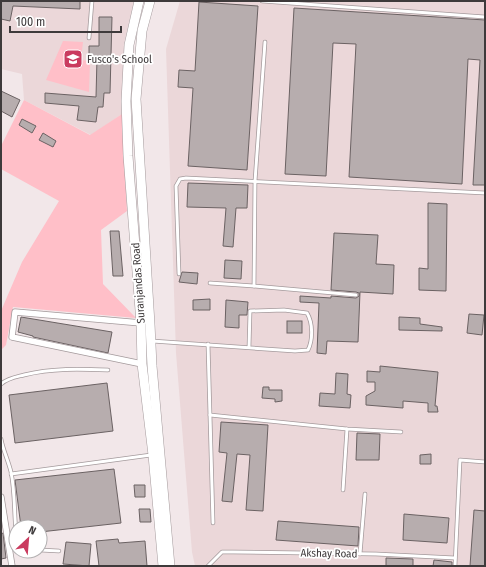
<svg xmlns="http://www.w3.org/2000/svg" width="486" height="567" font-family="'Fira Sans Condensed',sans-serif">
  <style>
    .built { fill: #ebd7d9 }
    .green { fill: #ffbfc8 }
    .building { fill: #b7adae; stroke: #6b6263 }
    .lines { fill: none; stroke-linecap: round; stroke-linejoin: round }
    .lane-casing { stroke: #a49a9c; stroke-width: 4.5 }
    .street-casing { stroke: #a49a9c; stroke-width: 7 }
    .primary-casing { stroke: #a49a9c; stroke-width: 10 }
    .lane { stroke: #fff; stroke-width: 3 }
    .street { stroke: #fff; stroke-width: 5.5 }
    .primary { stroke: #fff; stroke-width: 9 }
    .labels { text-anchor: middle; stroke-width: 3.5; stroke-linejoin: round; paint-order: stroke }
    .poi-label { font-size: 11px; fill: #3e3a3b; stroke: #fff; text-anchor: start }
    .street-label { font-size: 11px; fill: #3e3a3b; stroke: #fff }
  </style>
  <rect width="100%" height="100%" fill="#f2e7e9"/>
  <g class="built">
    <polygon points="1,1 134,1 124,44 122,114 91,135 24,100 22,74 1,69"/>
    <polygon points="180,1 485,1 485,566 195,566 192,552 176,353 166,49"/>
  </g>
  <g class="green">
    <polygon points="63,41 83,42 81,60 90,61 89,92 46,80"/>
    <polygon points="24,100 90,135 122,114 127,211 101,230 103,284 136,318 13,307 6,345 1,350 1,311 22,262 59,201 1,169 1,146"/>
  </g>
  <g class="building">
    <polygon points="1,1 80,1 80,9 13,6 10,21 1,19"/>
    <polygon points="199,2 258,6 247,170 188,166 193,88 178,87 179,70 195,71"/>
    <polygon points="294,8 485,20 485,185 473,185 480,60 468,59 462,184 349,177 356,44 333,43 326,176 285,174"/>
    <polygon points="99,17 112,17 110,93 104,93 103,107 98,107 96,122 77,120 79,106 45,103 45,93 96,97 97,58 89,58 89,46 99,46"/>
    <polygon points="1,91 20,100 12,117 1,111"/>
    <polygon points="22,119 36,126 32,133 19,125"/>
    <polygon points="43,133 56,141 53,147 39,140"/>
    <polygon points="188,183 248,185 247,208 236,208 233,247 223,246 226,208 187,207"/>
    <polygon points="428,203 447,204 446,291 419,290 419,268 428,269"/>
    <polygon points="110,231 119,231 123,276 113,276"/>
    <polygon points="334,233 378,235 376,264 394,265 393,294 360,292 358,342 327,341 326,354 317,353 319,303 300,302 300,296 331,298 331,296 356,298 359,296 359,293 356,292 331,290"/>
    <polygon points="225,260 242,261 241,279 224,278"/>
    <polygon points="182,272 198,273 197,284 179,282"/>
    <polygon points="210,299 210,310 193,310 193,300"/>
    <polygon points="226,300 248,302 247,315 239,315 239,328 225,327"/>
    <polygon points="469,314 484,315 482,335 467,333"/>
    <polygon points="21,317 112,332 108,353 33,337 33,336 18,332"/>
    <polygon points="399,317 420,318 420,324 442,327 442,331 399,330"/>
    <rect x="287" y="321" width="15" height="12"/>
    <polygon points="380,366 438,372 435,406 437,406 438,412 428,412 428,403 403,401 403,408 366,405 366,396 375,391 375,382 367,382 367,371 380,372"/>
    <polygon points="336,373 348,374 347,394 351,395 350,408 319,406 320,393 335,394"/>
    <polygon points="107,383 113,431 15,443 9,395"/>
    <polygon points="263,387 269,387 269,390 282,390 282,401 275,402 275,399 262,398"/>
    <polygon points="221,422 268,425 263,511 246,510 250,455 237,454 232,502 222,501 227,453 219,452"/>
    <polygon points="357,433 380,434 379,460 356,460"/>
    <polygon points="431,454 431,464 420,464 420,455"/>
    <polygon points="114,469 121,523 40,532 40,527 21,527 15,480"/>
    <polygon points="134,485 145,485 145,497 135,497"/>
    <polygon points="139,509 150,509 151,522 140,522"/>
    <polygon points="474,510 485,511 485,566 470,566"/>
    <polygon points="404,514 449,518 447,543 403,540"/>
    <polygon points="278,521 359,527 358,546 276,540"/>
    <polygon points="3,533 6,558 1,559 1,534"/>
    <polygon points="118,539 119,543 145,541 147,566 99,566 96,541"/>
    <polygon points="66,542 91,544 89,566 63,564"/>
    <polygon points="386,558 413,559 413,566 386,566"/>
    <polygon points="434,560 452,562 452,566 433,566"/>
  </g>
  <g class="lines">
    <g class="lane-casing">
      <g id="lane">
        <polyline points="262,1 485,17"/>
        <polyline points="89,38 92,1"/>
        <polyline points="265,42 255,181 254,286 356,295"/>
        <polyline points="179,274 176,186 180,179 186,178 485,193"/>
        <polyline points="210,283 254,286"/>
        <path d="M152 341 295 351 308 350C313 340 313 323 307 313L284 310 250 311 249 347"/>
        <polyline points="208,344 213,523"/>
        <path d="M1 384C8 378 16 377 24 375 52 368 80 369 108 370"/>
        <polyline points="210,415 347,429 401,432"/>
        <path d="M1 439C3 450 8 460 11 472 15 491 14 512 16 532"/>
        <polyline points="11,474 151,455"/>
        <polyline points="343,490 347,429"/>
        <polyline points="40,550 59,551"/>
        <polyline points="360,554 365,494"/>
        <polyline points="208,566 222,552 233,552 376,554 455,558"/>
        <polyline points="455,566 460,460 485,462"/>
      </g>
    </g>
    <g class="street-casing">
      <g id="street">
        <polyline points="141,323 15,312 12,337 142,364"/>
        <polyline points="1,497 12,566"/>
      </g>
    </g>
    <g class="primary-casing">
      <g id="primary">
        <polyline points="139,1 129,45 126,101 128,156 141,323 142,364 153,455 163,566"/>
        <polyline points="150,1 142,31 136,99 150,324 152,366 170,566"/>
      </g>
    </g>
    <use href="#lane" class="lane"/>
    <use href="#street" class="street"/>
    <use href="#primary" class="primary"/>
  </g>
  <defs>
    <g id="school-square" transform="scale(1)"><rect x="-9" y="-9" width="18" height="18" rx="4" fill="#ca3b5f" stroke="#fff"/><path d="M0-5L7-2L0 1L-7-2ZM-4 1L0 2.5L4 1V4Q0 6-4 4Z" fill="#fff"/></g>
  </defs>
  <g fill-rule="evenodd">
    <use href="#school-square" x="73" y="59"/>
  </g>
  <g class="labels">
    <g class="poi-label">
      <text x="87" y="63">Fusco's School</text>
    </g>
    <g class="street-label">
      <text transform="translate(138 283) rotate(-94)" y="4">Suranjandas Road</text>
      <text transform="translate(329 553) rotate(1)" y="4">Akshay Road</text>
    </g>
  </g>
  <rect width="486" height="567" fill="none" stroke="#3e3a3b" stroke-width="4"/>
  <g transform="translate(28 539) rotate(26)"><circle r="19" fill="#ffffff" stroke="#b2b0b1"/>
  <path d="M0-3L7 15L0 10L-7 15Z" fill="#ca3b5f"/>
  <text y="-6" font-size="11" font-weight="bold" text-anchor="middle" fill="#3e3a3b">N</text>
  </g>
  <path d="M10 26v6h111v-6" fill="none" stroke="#3e3a3b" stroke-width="2"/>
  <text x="16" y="26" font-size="12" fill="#3e3a3b" stroke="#ffffff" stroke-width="3" paint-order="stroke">100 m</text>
</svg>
